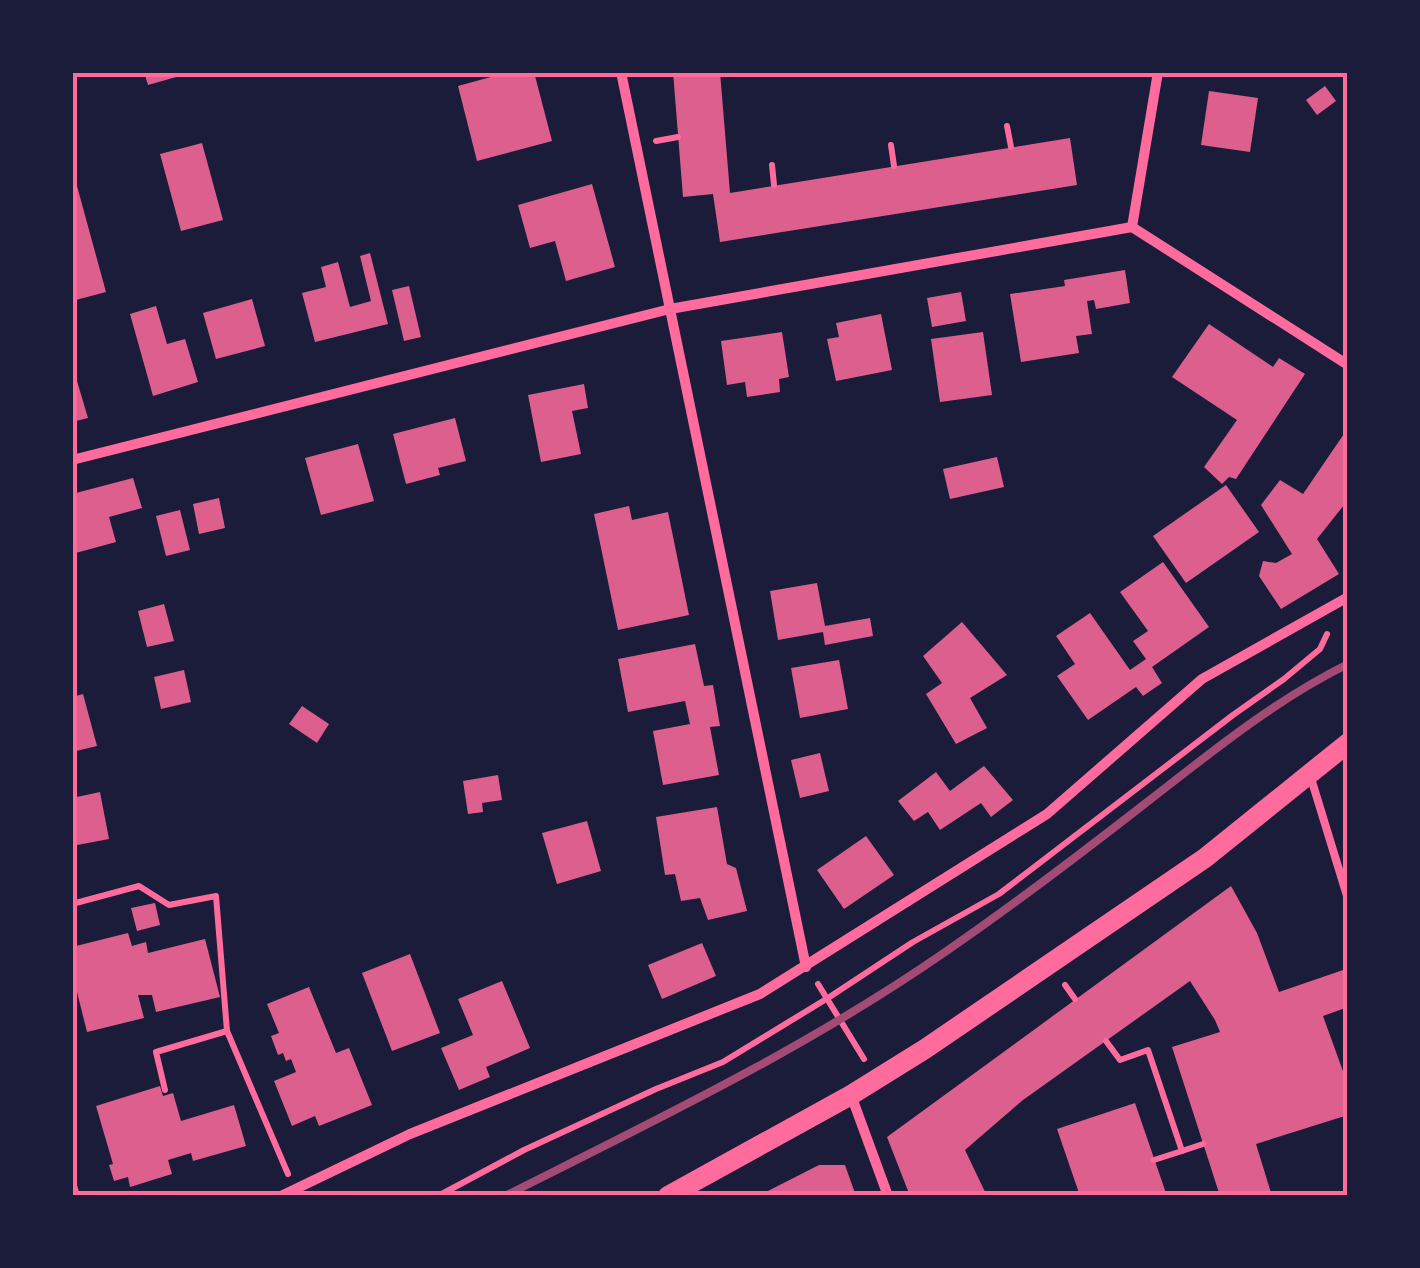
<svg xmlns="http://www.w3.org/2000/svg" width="1420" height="1268" font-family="Raleway,sans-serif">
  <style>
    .building { fill: #dd5f8e }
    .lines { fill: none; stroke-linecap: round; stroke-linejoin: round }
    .path { stroke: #ff6b9d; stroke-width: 6 }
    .service { stroke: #ff6b9d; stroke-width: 8 }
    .minor { stroke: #ff6b9d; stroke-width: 10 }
    .secondary { stroke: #ff6b9d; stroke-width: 20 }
    .rail { stroke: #a44b75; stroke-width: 8 }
    .neatline { fill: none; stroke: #ff6b9d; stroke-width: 4 }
  </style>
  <rect width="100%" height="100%" fill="#1b1b3a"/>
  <g class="building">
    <polygon points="144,72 187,72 187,74 148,85"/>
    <polygon points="509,72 534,72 552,141 477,161 458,86"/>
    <polygon points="673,72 720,72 730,193 1070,138 1077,185 720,242 713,194 683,197"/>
    <polygon points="1325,86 1336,101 1317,115 1306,100"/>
    <polygon points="1209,91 1258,98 1250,152 1201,145"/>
    <polygon points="202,143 223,220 181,231 160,154"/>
    <polygon points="592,184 615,267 566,281 555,241 530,248 518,205"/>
    <polygon points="77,186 106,292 72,301 72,187"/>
    <polygon points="370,253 388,324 315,342 302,293 326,287 321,267 338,262 350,307 371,301 360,256"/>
    <polygon points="1125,270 1130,303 1096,309 1094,300 1087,301 1092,334 1076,336 1079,353 1021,362 1010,294 1065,286 1064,280"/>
    <polygon points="409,286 421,337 404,341 392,290"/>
    <polygon points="961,292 966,321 932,327 927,298"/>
    <polygon points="252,299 265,346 216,359 203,313"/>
    <polygon points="156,306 167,344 185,339 198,382 153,396 130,314"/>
    <polygon points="881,314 892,370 836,381 827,339 839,337 836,323"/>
    <polygon points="1209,324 1273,367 1279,358 1305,374 1236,479 1229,477 1222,484 1204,467 1237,420 1172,377"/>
    <polygon points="782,332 789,377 779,379 780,392 747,397 745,382 727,385 721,341"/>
    <polygon points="983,332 992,395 940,402 931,339"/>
    <polygon points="77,381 88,418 72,422 72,383"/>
    <polygon points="584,384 588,408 572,411 581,454 541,462 528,395"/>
    <polygon points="455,418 466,461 438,468 440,475 406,484 393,434"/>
    <polygon points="1348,428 1348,500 1317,539 1339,574 1281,609 1259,576 1263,561 1276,563 1292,554 1261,505 1280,480 1303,494"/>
    <polygon points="358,444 374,501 321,515 305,458"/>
    <polygon points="997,457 1004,487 950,499 943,469"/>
    <polygon points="133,478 142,508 109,517 116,542 72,554 72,494"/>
    <polygon points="1226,485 1259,532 1186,583 1153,536"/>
    <polygon points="219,498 225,528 199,534 193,504"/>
    <polygon points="629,506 632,520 668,512 689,615 618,630 594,514"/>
    <polygon points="180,510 190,550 166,556 156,516"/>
    <polygon points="1163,562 1209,627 1152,667 1162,683 1143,696 1136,687 1088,720 1057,676 1075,664 1056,636 1090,613 1130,670 1146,659 1133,641 1148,631 1120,592"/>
    <polygon points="817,583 825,626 870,618 873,636 825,645 823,632 778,640 770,591"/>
    <polygon points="164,604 174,641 147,647 138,611"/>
    <polygon points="962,622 1007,675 970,698 987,728 956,744 926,694 942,683 923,656"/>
    <polygon points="695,644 704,686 713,685 720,726 710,727 719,775 663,785 653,731 690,724 685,701 628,712 618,659"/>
    <polygon points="839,660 848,709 800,718 791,668"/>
    <polygon points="184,670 191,702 161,709 154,677"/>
    <polygon points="83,694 97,746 72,752 72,697"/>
    <polygon points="302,706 329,724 317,743 289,724"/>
    <polygon points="820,753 829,791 800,798 791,760"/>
    <polygon points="984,766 1013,800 991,817 981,803 940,830 928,812 914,821 898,801 936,772 950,791"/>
    <polygon points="498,775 502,800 482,803 483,812 468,814 463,781"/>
    <polygon points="100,792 109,839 72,846 72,798"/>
    <polygon points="717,807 727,864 736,868 747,911 708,920 700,898 681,901 675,874 665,875 656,817"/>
    <polygon points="587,821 601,871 557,884 542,833"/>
    <polygon points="866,836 894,875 844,909 817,870"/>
    <polygon points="1231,886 1257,933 1279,992 1346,969 1348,973 1348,1007 1323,1016 1348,1085 1348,1115 1256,1144 1272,1196 1220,1196 1172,1047 1220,1032 1215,1020 1190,981 1023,1100 965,1150 987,1196 910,1196 887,1137"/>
    <polygon points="155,903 160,925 137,931 131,908"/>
    <polygon points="128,933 132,946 146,942 148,953 205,939 220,997 156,1012 152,995 138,995 144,1018 87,1032 72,972 72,947"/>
    <polygon points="702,943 716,976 662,999 648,965"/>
    <polygon points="410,954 440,1033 392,1051 362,973"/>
    <polygon points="502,981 530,1048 486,1067 490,1077 459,1090 441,1048 473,1035 458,999"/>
    <polygon points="309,987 336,1053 349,1048 372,1105 319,1126 315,1116 292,1126 274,1081 296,1072 291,1059 286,1061 283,1053 278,1055 271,1036 279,1033 267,1004"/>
    <polygon points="160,1086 163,1096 173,1093 181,1121 234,1105 246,1146 193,1161 191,1153 168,1160 172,1174 130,1187 128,1177 114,1181 109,1165 113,1164 96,1106"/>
    <polygon points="1135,1103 1167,1196 1080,1196 1057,1129"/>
    <polygon points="819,1165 845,1165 856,1196 758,1196"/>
  </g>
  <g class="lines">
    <g class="path">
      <polyline points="1007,126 1011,147"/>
      <polyline points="656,141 678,137"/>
      <polyline points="891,145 894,166"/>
      <polyline points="772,165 774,185"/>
      <polyline points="72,904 139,886 169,905 216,896 227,1031 288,1174"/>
      <polyline points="818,984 864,1059"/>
      <polyline points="1065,985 1075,999"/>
      <polyline points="1106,1041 1120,1060 1148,1050 1182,1151 1154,1160"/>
      <polyline points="165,1090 156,1052 227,1031"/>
      <polyline points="1182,1151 1203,1144"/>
      <polyline points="438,1196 524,1150 656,1089 723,1062 828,998 913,942 999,894 1233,715 1284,679 1320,649 1327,634"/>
    </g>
    <polyline class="service" points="1310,775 1348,899"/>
    <g class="minor">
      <polyline points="621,72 806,967"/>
      <polyline points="1132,227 1158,72"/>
      <polyline points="72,460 670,309 1132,227 1348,365"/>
      <polyline points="851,1095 888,1196"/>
      <polyline points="72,1186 75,1196"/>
      <polyline points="281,1196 410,1134 760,994 1047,814 1202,679 1348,597"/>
    </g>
    <polyline class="secondary" points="668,1196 851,1095 925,1049 1205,858 1348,743"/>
    <path class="rail" d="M505 1196C656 1120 809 1047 948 950 1015 904 1079 855 1142 806 1208 755 1273 701 1348 664"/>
  </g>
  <rect width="1420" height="1268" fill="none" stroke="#1b1b3a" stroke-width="150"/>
  <rect x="75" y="75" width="1270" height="1118" class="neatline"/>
</svg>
